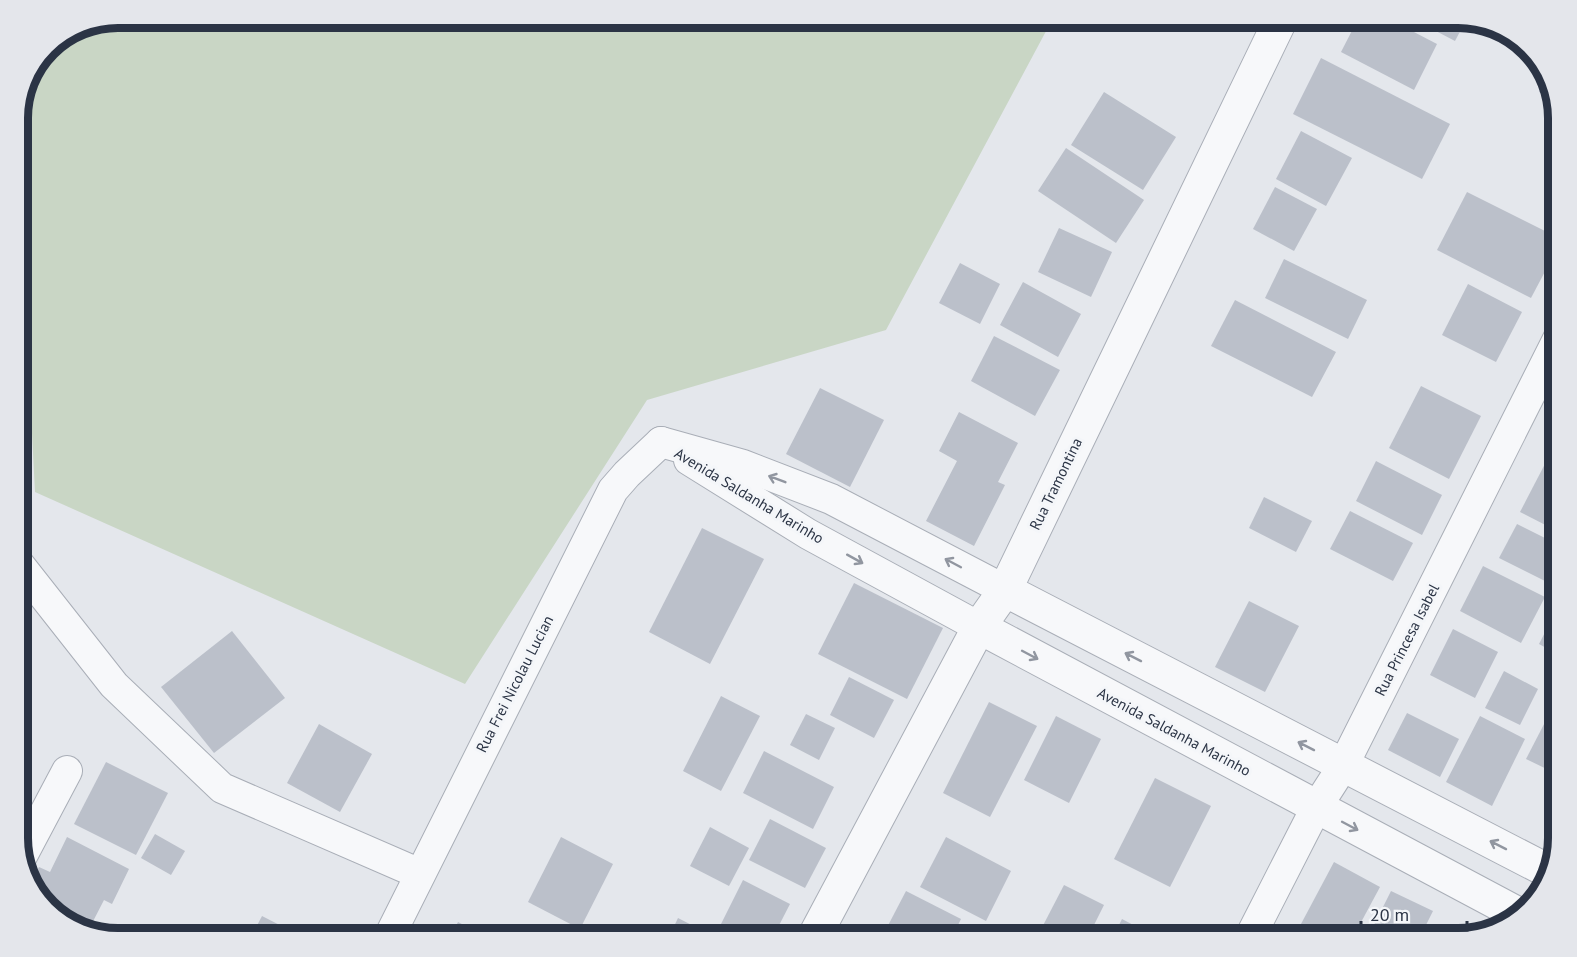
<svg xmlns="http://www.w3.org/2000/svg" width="1577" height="957" font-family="'PT Sans',sans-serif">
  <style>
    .green { fill: #c9d6c5 }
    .building { fill: #bbc0ca }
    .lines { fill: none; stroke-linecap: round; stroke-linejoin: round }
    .minor-casing { stroke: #a9aeb7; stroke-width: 32 }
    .tertiary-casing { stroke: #a9aeb7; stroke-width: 35 }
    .minor { stroke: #f7f8fa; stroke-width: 30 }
    .tertiary { stroke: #f7f8fa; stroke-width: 33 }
    .oneway { stroke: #9196a0 }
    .labels { text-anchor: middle; stroke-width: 6; stroke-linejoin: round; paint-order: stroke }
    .street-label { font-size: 15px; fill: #2b3445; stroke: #f4f6f9 }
    .rim { fill: none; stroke: #2b3445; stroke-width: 8 }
  </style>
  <rect width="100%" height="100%" fill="#e4e7ec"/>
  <polygon class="green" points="1052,20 886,330 647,400 465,684 35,492 21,217 18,207 18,112 48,47 80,26"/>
  <g class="building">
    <polygon points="1387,18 1437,44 1414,90 1341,52 1358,19"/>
    <polygon points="1411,18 1458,18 1466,20 1455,41"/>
    <polygon points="1321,58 1450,124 1422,179 1293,114"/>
    <polygon points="1548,75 1555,100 1539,92"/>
    <polygon points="1104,92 1176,137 1143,190 1071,145"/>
    <polygon points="1301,131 1352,158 1326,206 1276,179"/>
    <polygon points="1066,148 1144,200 1116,243 1038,191"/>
    <polygon points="1275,187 1317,209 1294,251 1253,229"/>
    <polygon points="1467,192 1559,238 1559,245 1531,298 1437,250"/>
    <polygon points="1059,228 1112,252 1091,297 1038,272"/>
    <polygon points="1284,259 1367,300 1348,339 1265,298"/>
    <polygon points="960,263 1000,284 980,324 939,303"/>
    <polygon points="1023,282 1081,314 1058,357 1000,325"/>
    <polygon points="1468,284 1522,312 1496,362 1442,335"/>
    <polygon points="1235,300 1336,352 1312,397 1211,346"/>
    <polygon points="994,336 1060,370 1035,416 971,381"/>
    <polygon points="1421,386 1481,416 1449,479 1389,448"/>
    <polygon points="820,388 884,420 850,487 786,454"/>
    <polygon points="959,412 1018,443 998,482 1005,485 974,546 926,521 957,461 939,451"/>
    <polygon points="1547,460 1559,466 1559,532 1520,512"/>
    <polygon points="1376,461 1442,495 1422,535 1356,501"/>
    <polygon points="1264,497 1312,521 1296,552 1249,528"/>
    <polygon points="1350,511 1413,543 1393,581 1330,549"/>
    <polygon points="1517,524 1559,545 1559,588 1499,558"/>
    <polygon points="702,528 764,559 710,664 649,632"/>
    <polygon points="1483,566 1545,597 1521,643 1460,611"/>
    <polygon points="854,583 943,628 907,699 818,654"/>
    <polygon points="1249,601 1299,626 1265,692 1215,667"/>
    <polygon points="1557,609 1559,610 1559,655 1539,644"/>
    <polygon points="1453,629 1498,652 1475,698 1430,675"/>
    <polygon points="232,631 285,698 214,753 161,687"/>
    <polygon points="1504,671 1538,689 1520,725 1485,708"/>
    <polygon points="849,677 894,700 874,738 830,715"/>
    <polygon points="1559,695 1559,775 1526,759"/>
    <polygon points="721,696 760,716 721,791 683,771"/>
    <polygon points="989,702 1037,726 990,817 943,793"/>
    <polygon points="1407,713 1459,739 1440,777 1388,750"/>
    <polygon points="806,714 835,728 819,760 790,745"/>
    <polygon points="1056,716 1101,739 1069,803 1024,780"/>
    <polygon points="1480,716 1525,739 1492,806 1446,782"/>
    <polygon points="319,724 372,754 340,812 287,783"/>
    <polygon points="764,751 834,787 813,829 743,793"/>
    <polygon points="106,762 168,793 136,855 74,824"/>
    <polygon points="1155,778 1211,806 1170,887 1114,859"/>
    <polygon points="770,819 826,848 805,888 749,860"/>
    <polygon points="710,827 749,848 729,886 690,866"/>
    <polygon points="155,834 185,851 171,875 141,858"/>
    <polygon points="67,837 129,869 112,904 104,900 88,931 68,925 32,889 30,884 39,867 50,872"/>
    <polygon points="561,837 613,864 580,929 528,902"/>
    <polygon points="946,837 1011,871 986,921 920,887"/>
    <polygon points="1334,862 1380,887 1352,939 1293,939"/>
    <polygon points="743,880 790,904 772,939 741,939 719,928"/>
    <polygon points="1064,885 1104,905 1087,939 1036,939"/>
    <polygon points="906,891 961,919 951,939 887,939 882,937"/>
    <polygon points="1391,891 1433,911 1419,939 1367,939"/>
    <polygon points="262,916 307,939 250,939"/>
    <polygon points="678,918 719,939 668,939"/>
    <polygon points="1122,919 1160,939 1112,939"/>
    <polygon points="458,922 491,939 449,939"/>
    <polygon points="1443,926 1465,937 1459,939 1436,939"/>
  </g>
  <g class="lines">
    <g class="minor-casing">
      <g id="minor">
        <polyline points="661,442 743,465 831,499 1005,590"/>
        <polyline points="689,460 808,534 979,627"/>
        <polyline points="18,563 114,685 222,788 420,874"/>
        <polyline points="22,856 67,771"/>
        <polyline points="388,939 613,490 627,474 661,442"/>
        <polyline points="1249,939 1316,808 1343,766 1559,337"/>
      </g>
    </g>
    <g class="tertiary-casing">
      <g id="tertiary">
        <polyline points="1005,590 1550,872"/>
        <polyline points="979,627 1520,915"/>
        <polyline points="813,939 979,627 1005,590 1281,19"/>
      </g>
    </g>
    <use href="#minor" class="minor"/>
    <use href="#tertiary" class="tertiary"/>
  </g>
  <defs><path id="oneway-shaft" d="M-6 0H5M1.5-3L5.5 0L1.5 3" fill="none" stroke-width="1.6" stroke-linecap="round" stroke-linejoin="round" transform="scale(1.5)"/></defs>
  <g class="oneway">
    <use href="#oneway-shaft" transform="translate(777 479) rotate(-159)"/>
    <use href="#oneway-shaft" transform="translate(855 559) rotate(29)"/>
    <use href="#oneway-shaft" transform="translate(953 563) rotate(-152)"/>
    <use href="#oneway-shaft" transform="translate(1030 655) rotate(28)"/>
    <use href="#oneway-shaft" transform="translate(1133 657) rotate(-153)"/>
    <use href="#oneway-shaft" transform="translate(1306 746) rotate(-153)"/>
    <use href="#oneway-shaft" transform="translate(1350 826) rotate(28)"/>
    <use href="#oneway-shaft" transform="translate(1498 845) rotate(-153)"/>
  </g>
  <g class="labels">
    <g class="street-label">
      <text transform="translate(1056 484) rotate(-64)" y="5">Rua Tramontina</text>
      <text transform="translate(749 496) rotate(31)" y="5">Avenida Saldanha Marinho</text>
      <text transform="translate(1407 640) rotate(-63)" y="5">Rua Princesa Isabel</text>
      <text transform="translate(515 684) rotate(-63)" y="5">Rua Frei Nicolau Lucian</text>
      <text transform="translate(1174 732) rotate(28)" y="5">Avenida Saldanha Marinho</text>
    </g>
  </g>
  <path d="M0 0H1577V957H0ZM118 28H1458A90 90 0 0 1 1548 118V838A90 90 0 0 1 1458 928H118A90 90 0 0 1 28 838V118A90 90 0 0 1 118 28Z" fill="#e4e6eb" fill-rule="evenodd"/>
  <path class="rim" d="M118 28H1458A90 90 0 0 1 1548 118V838A90 90 0 0 1 1458 928H118A90 90 0 0 1 28 838V118A90 90 0 0 1 118 28Z"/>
  <path d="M1361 921v9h106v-9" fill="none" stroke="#2b3445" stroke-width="3"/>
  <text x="1370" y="921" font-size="18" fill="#2b3445" stroke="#f4f6f9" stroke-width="4.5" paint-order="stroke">20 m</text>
</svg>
